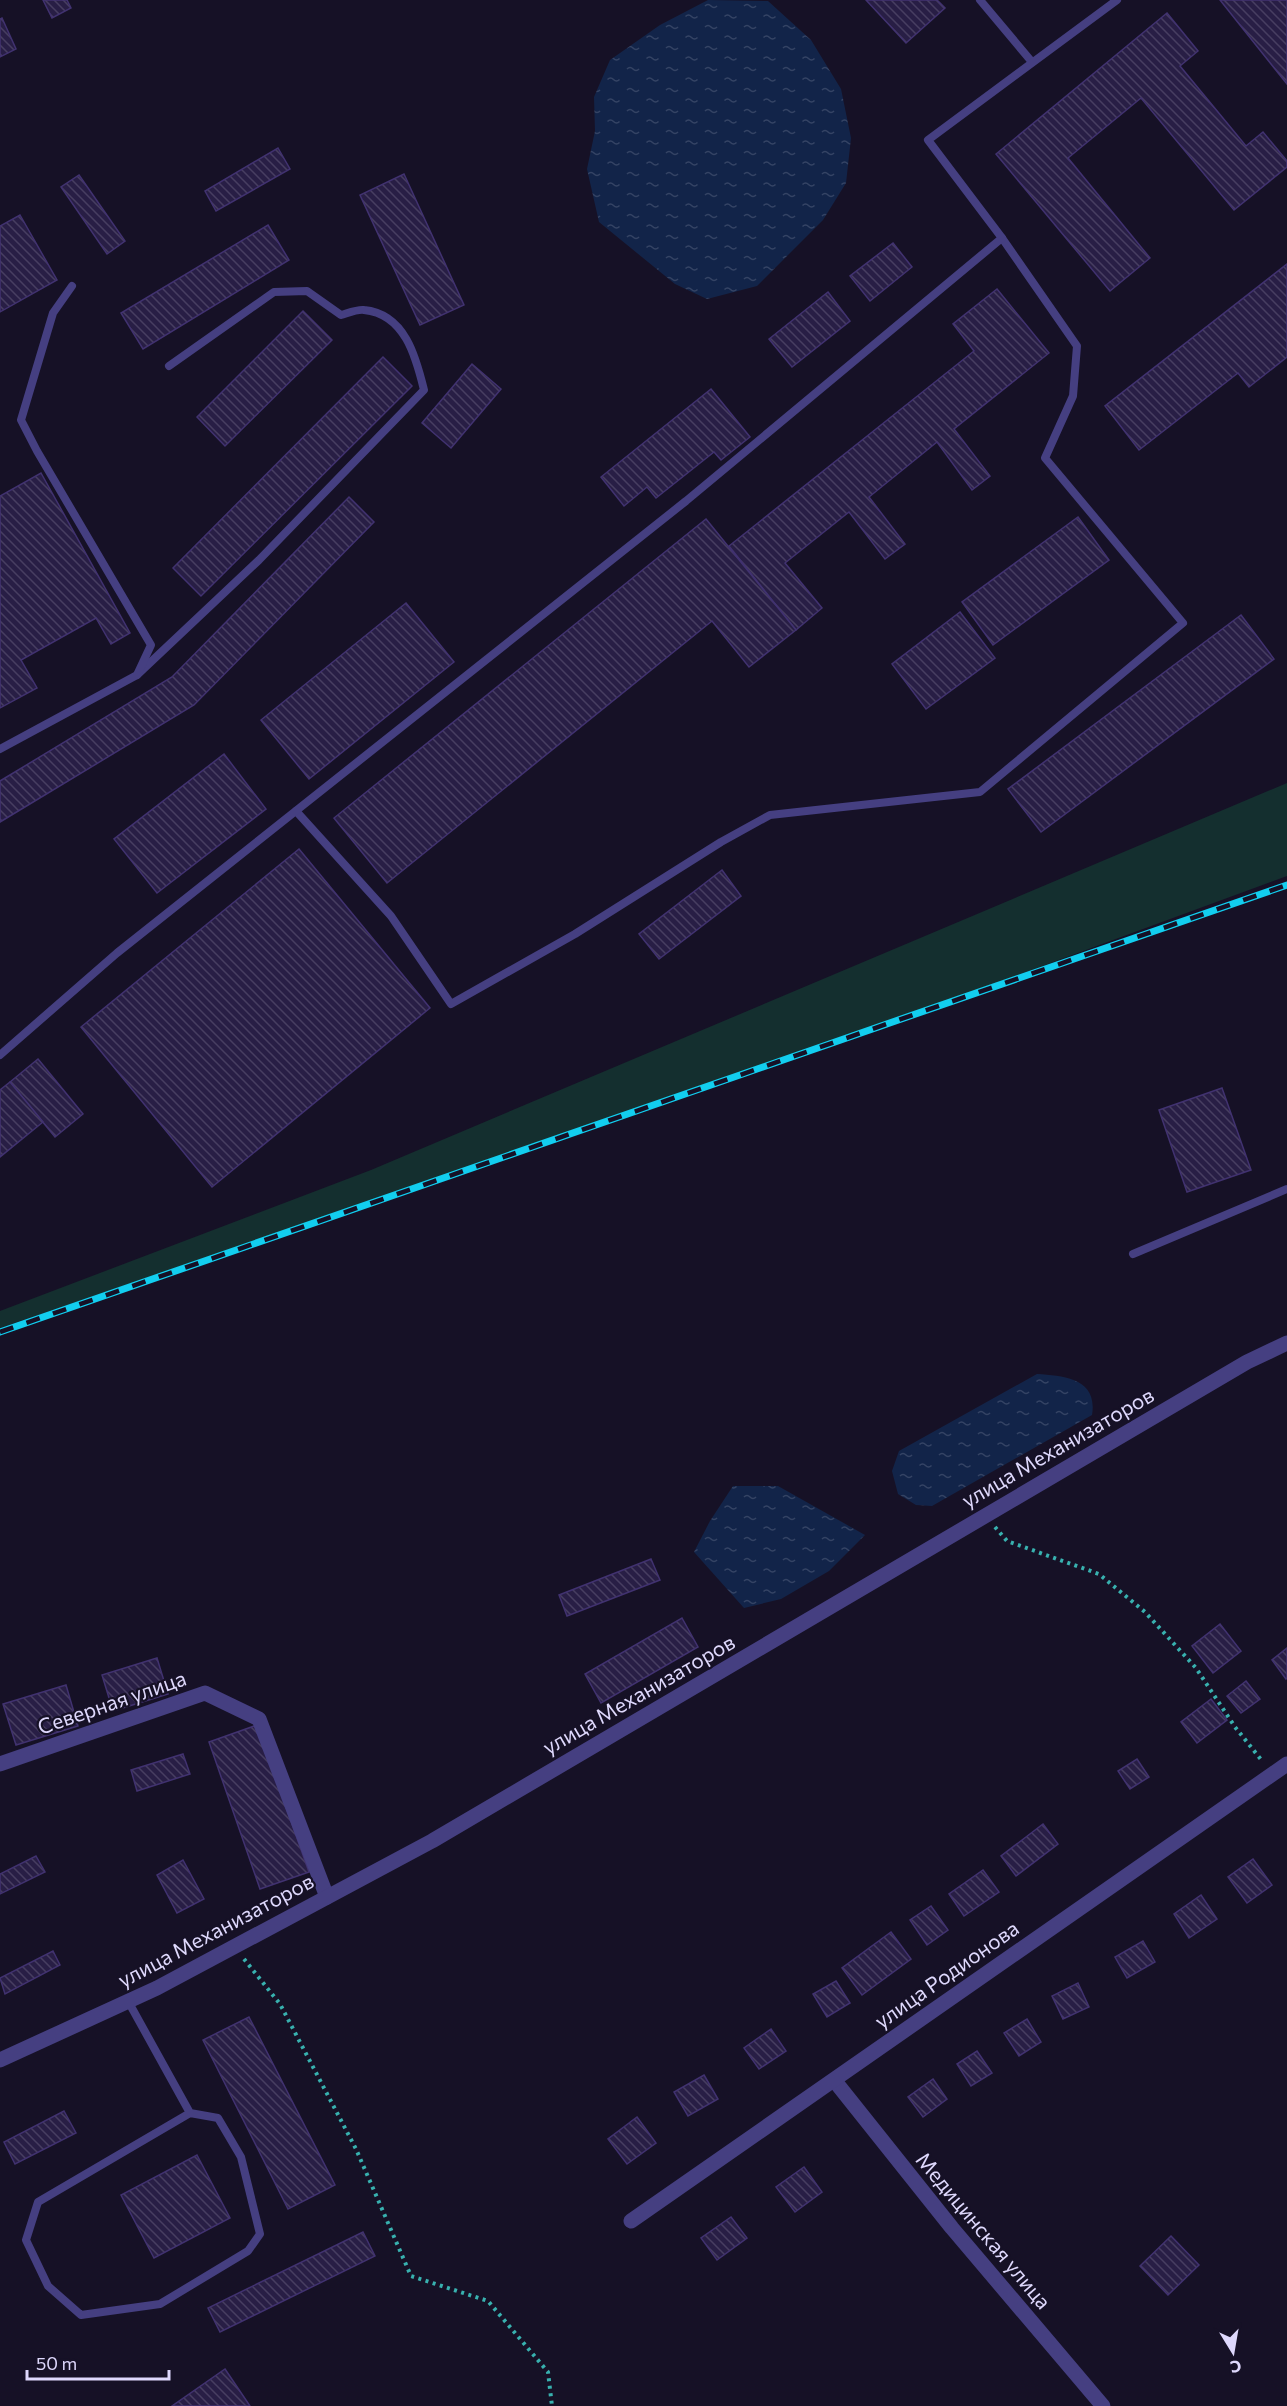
<svg xmlns="http://www.w3.org/2000/svg" width="1287" height="2406" font-family="Commissioner,sans-serif">
  <style>
    .grass { fill: #142f2f }
    .water { fill: url(#water-ripples) }
    .building { fill: url(#building-back-hatch); stroke: #413270; stroke-width: 1.5 }
    .lines { fill: none; stroke-linecap: round; stroke-linejoin: round }
    .path { stroke: #38b1af; stroke-width: 4; stroke-dasharray: 3 4.5; stroke-linecap: butt }
    .service { stroke: #453f81; stroke-width: 8 }
    .minor { stroke: #453f81; stroke-width: 15 }
    .tertiary { stroke: #453f81; stroke-width: 15 }
    .rail-casing { stroke: #12ceef; stroke-width: 7 }
    .rail { stroke: #161126; stroke-width: 4.5; stroke-dasharray: 14; stroke-linecap: butt }
    .labels { text-anchor: middle; stroke-width: 4.5; stroke-linejoin: round; paint-order: stroke }
    .street-label { font-size: 21px; fill: #ded8fc; stroke: #161126 }
  </style>
  <defs>
    <pattern id="water-ripples" width="26" height="14" patternUnits="userSpaceOnUse" patternTransform="scale(1.5)"><rect width="26" height="14" fill="#122449"/><path d="M2 4q2-2 4 0t4 0M15 11q2-2 4 0t4 0" fill="none" stroke="#344364"/></pattern>
    <pattern id="building-back-hatch" width="6" height="6" patternUnits="userSpaceOnUse" patternTransform="scale(1.5)"><rect width="6" height="6" fill="#281e45"/><path d="M-1 5l2 2M0 0l6 6M5-1l2 2" fill="none" stroke="#473e61"/></pattern>
  </defs>
  <rect width="100%" height="100%" fill="#161126"/>
  <polygon class="grass" points="1287,783 1287,876 852,1036 0,1328 0,1311 371,1170"/>
  <g class="water">
    <polygon points="708,0 768,1 811,40 841,89 851,138 846,183 823,220 757,286 707,299 675,284 599,222 587,169 595,131 594,97 610,60 660,25"/>
    <path d="M1037 1374C1064 1376 1098 1378 1092 1415L932 1506 916 1505 898 1494 892 1471 899 1451Z"/>
    <polygon points="733,1486 778,1486 865,1535 829,1571 781,1599 744,1608 694,1552 710,1521"/>
  </g>
  <g class="building">
    <polygon points="43,0 67,0 71,8 52,18"/>
    <polygon points="866,0 937,0 945,8 906,43"/>
    <polygon points="1220,0 1287,0 1287,84"/>
    <polygon points="1167,13 1198,51 1180,66 1246,146 1263,132 1287,161 1287,167 1234,210 1141,98 1068,158 1150,258 1110,291 996,154"/>
    <polygon points="2,18 16,49 0,57 0,19"/>
    <polygon points="278,148 290,169 216,211 205,191"/>
    <polygon points="404,174 464,305 420,325 360,195"/>
    <polygon points="79,175 125,241 107,254 61,187"/>
    <polygon points="20,215 57,280 0,312 0,226"/>
    <polygon points="268,225 289,260 143,349 121,313"/>
    <polygon points="893,243 912,267 870,301 850,276"/>
    <polygon points="1287,264 1287,357 1249,387 1238,373 1139,450 1105,406"/>
    <polygon points="997,289 1049,353 954,429 990,476 972,490 937,442 869,497 905,544 885,559 849,512 785,563 822,608 796,630 729,546 974,351 953,324"/>
    <polygon points="828,292 850,321 792,367 769,339"/>
    <polygon points="303,311 332,340 225,446 197,417"/>
    <polygon points="383,357 412,386 201,596 173,568"/>
    <polygon points="472,364 501,389 451,448 422,423"/>
    <polygon points="711,389 750,437 721,460 714,452 656,498 647,487 624,506 601,477"/>
    <polygon points="41,473 130,633 111,644 96,618 21,660 37,688 0,708 0,496"/>
    <polygon points="349,497 374,522 194,705 0,822 0,781 172,677"/>
    <polygon points="1078,517 1109,560 993,645 962,602"/>
    <polygon points="706,519 796,630 749,667 712,621 387,883 334,818"/>
    <polygon points="406,603 454,662 309,779 261,720"/>
    <polygon points="960,612 995,658 926,709 892,664"/>
    <polygon points="1241,615 1274,659 1041,832 1008,789"/>
    <polygon points="224,754 266,809 157,893 114,839"/>
    <polygon points="299,849 430,1008 212,1187 81,1027"/>
    <polygon points="722,870 741,896 659,959 639,934"/>
    <polygon points="38,1059 83,1114 55,1137 10,1082"/>
    <polygon points="10,1082 43,1122 0,1157 0,1090"/>
    <polygon points="1222,1088 1251,1170 1187,1192 1159,1110"/>
    <polygon points="651,1559 660,1580 567,1616 559,1595"/>
    <polygon points="682,1618 698,1647 601,1703 585,1674"/>
    <polygon points="1220,1624 1241,1651 1213,1673 1192,1646"/>
    <polygon points="1287,1648 1287,1678 1286,1679 1272,1660"/>
    <polygon points="157,1658 168,1694 113,1711 102,1675"/>
    <polygon points="1246,1681 1260,1699 1241,1713 1227,1696"/>
    <polygon points="66,1685 78,1726 16,1745 3,1704"/>
    <polygon points="1211,1699 1227,1720 1197,1743 1181,1722"/>
    <polygon points="257,1725 309,1872 260,1889 209,1742"/>
    <polygon points="183,1754 190,1774 137,1791 131,1770"/>
    <polygon points="1137,1759 1149,1777 1130,1789 1118,1771"/>
    <polygon points="1043,1824 1058,1844 1016,1876 1001,1856"/>
    <polygon points="36,1856 45,1872 0,1894 0,1874"/>
    <polygon points="1253,1859 1272,1885 1247,1903 1228,1877"/>
    <polygon points="183,1860 204,1899 177,1913 157,1875"/>
    <polygon points="983,1870 999,1892 964,1916 949,1894"/>
    <polygon points="1201,1895 1217,1919 1189,1938 1174,1914"/>
    <polygon points="931,1906 948,1930 927,1945 910,1920"/>
    <polygon points="891,1932 911,1959 862,1995 842,1968"/>
    <polygon points="1143,1941 1155,1962 1127,1978 1115,1957"/>
    <polygon points="53,1951 60,1965 5,1994 0,1978"/>
    <polygon points="836,1981 850,2003 827,2017 813,1994"/>
    <polygon points="1078,1983 1089,2007 1063,2019 1052,1996"/>
    <polygon points="249,2017 335,2185 288,2209 203,2040"/>
    <polygon points="1027,2019 1041,2042 1019,2056 1004,2033"/>
    <polygon points="771,2029 786,2051 759,2069 744,2048"/>
    <polygon points="977,2051 992,2073 971,2086 957,2064"/>
    <polygon points="704,2075 718,2099 688,2116 674,2092"/>
    <polygon points="933,2079 947,2099 923,2117 908,2097"/>
    <polygon points="64,2111 76,2133 15,2164 4,2142"/>
    <polygon points="637,2117 656,2143 627,2164 608,2139"/>
    <polygon points="197,2155 230,2218 154,2258 121,2195"/>
    <polygon points="804,2167 822,2192 795,2212 776,2187"/>
    <polygon points="731,2217 747,2238 717,2260 701,2238"/>
    <polygon points="363,2232 375,2256 220,2332 208,2308"/>
    <polygon points="1171,2236 1199,2265 1168,2295 1140,2266"/>
    <polygon points="225,2369 250,2406 172,2406"/>
  </g>
  <g class="lines">
    <g class="path">
      <polyline points="995,1527 1007,1541 1099,1574 1145,1612 1196,1668 1235,1727 1263,1762"/>
      <polyline points="244,1959 280,2004 356,2149 411,2276 488,2301 548,2372 552,2406"/>
    </g>
    <g class="service">
      <polyline points="980,0 1032,62"/>
      <path d="M137 675 259 560 424 390C416 357 405 314 364 310 358 309 348 313 341 315L307 291 274 292 169 366"/>
      <polyline points="0,749 137,675 151,645 37,451 21,420 53,313 72,286"/>
      <polyline points="296,811 391,916 451,1004 575,934 721,842 770,815 980,792 1183,623 1045,458 1073,396 1077,346 1002,238"/>
      <polyline points="0,1055 117,953 686,501 1002,238 928,140 1117,0"/>
      <polyline points="1133,1254 1287,1189"/>
      <polyline points="128,2001 190,2113 38,2202 26,2240 48,2286 81,2315 160,2304 248,2251 260,2234 241,2157 218,2118 190,2113"/>
    </g>
    <g class="minor">
      <polyline points="0,1764 205,1693 259,1719 327,1897"/>
      <polyline points="834,2080 952,2228 1103,2406"/>
      <polyline points="631,2221 1287,1764"/>
    </g>
    <polyline class="tertiary" points="0,2060 157,1988 432,1841 1247,1362 1287,1343"/>
    <g class="rail-casing">
      <polyline id="rail" points="0,1332 1287,885"/>
    </g>
    <use href="#rail" class="rail"/>
  </g>
  <g class="labels">
    <g class="street-label">
      <text transform="translate(1058 1448) rotate(-30)" y="7">улица Механизаторов</text>
      <text transform="translate(639 1695) rotate(-30)" y="7">улица Механизаторов</text>
      <text transform="translate(112 1703) rotate(-19)" y="7">Северная улица</text>
      <text transform="translate(216 1931) rotate(-28)" y="7">улица Механизаторов</text>
      <text transform="translate(947 1975) rotate(-35)" y="7">улица Родионова</text>
      <text transform="translate(983 2231) rotate(50)" y="7">Медицинская улица</text>
    </g>
  </g>
  <g transform="translate(1233 2352) rotate(169)" stroke="#161126" stroke-width="4.5" paint-order="stroke">
  <path d="M0-4.5L10 22L0 15L-10 22Z" fill="#ded8fc"/>
  <text y="-9" font-size="16" font-weight="bold" text-anchor="middle" fill="#ded8fc">С</text>
  </g>
  <path d="M27 2370v9h142v-9" fill="none" stroke="#ded8fc" stroke-width="3"/>
  <text x="36" y="2370" font-size="18" fill="#ded8fc" stroke="#161126" stroke-width="4.5" paint-order="stroke">50 m</text>
</svg>
